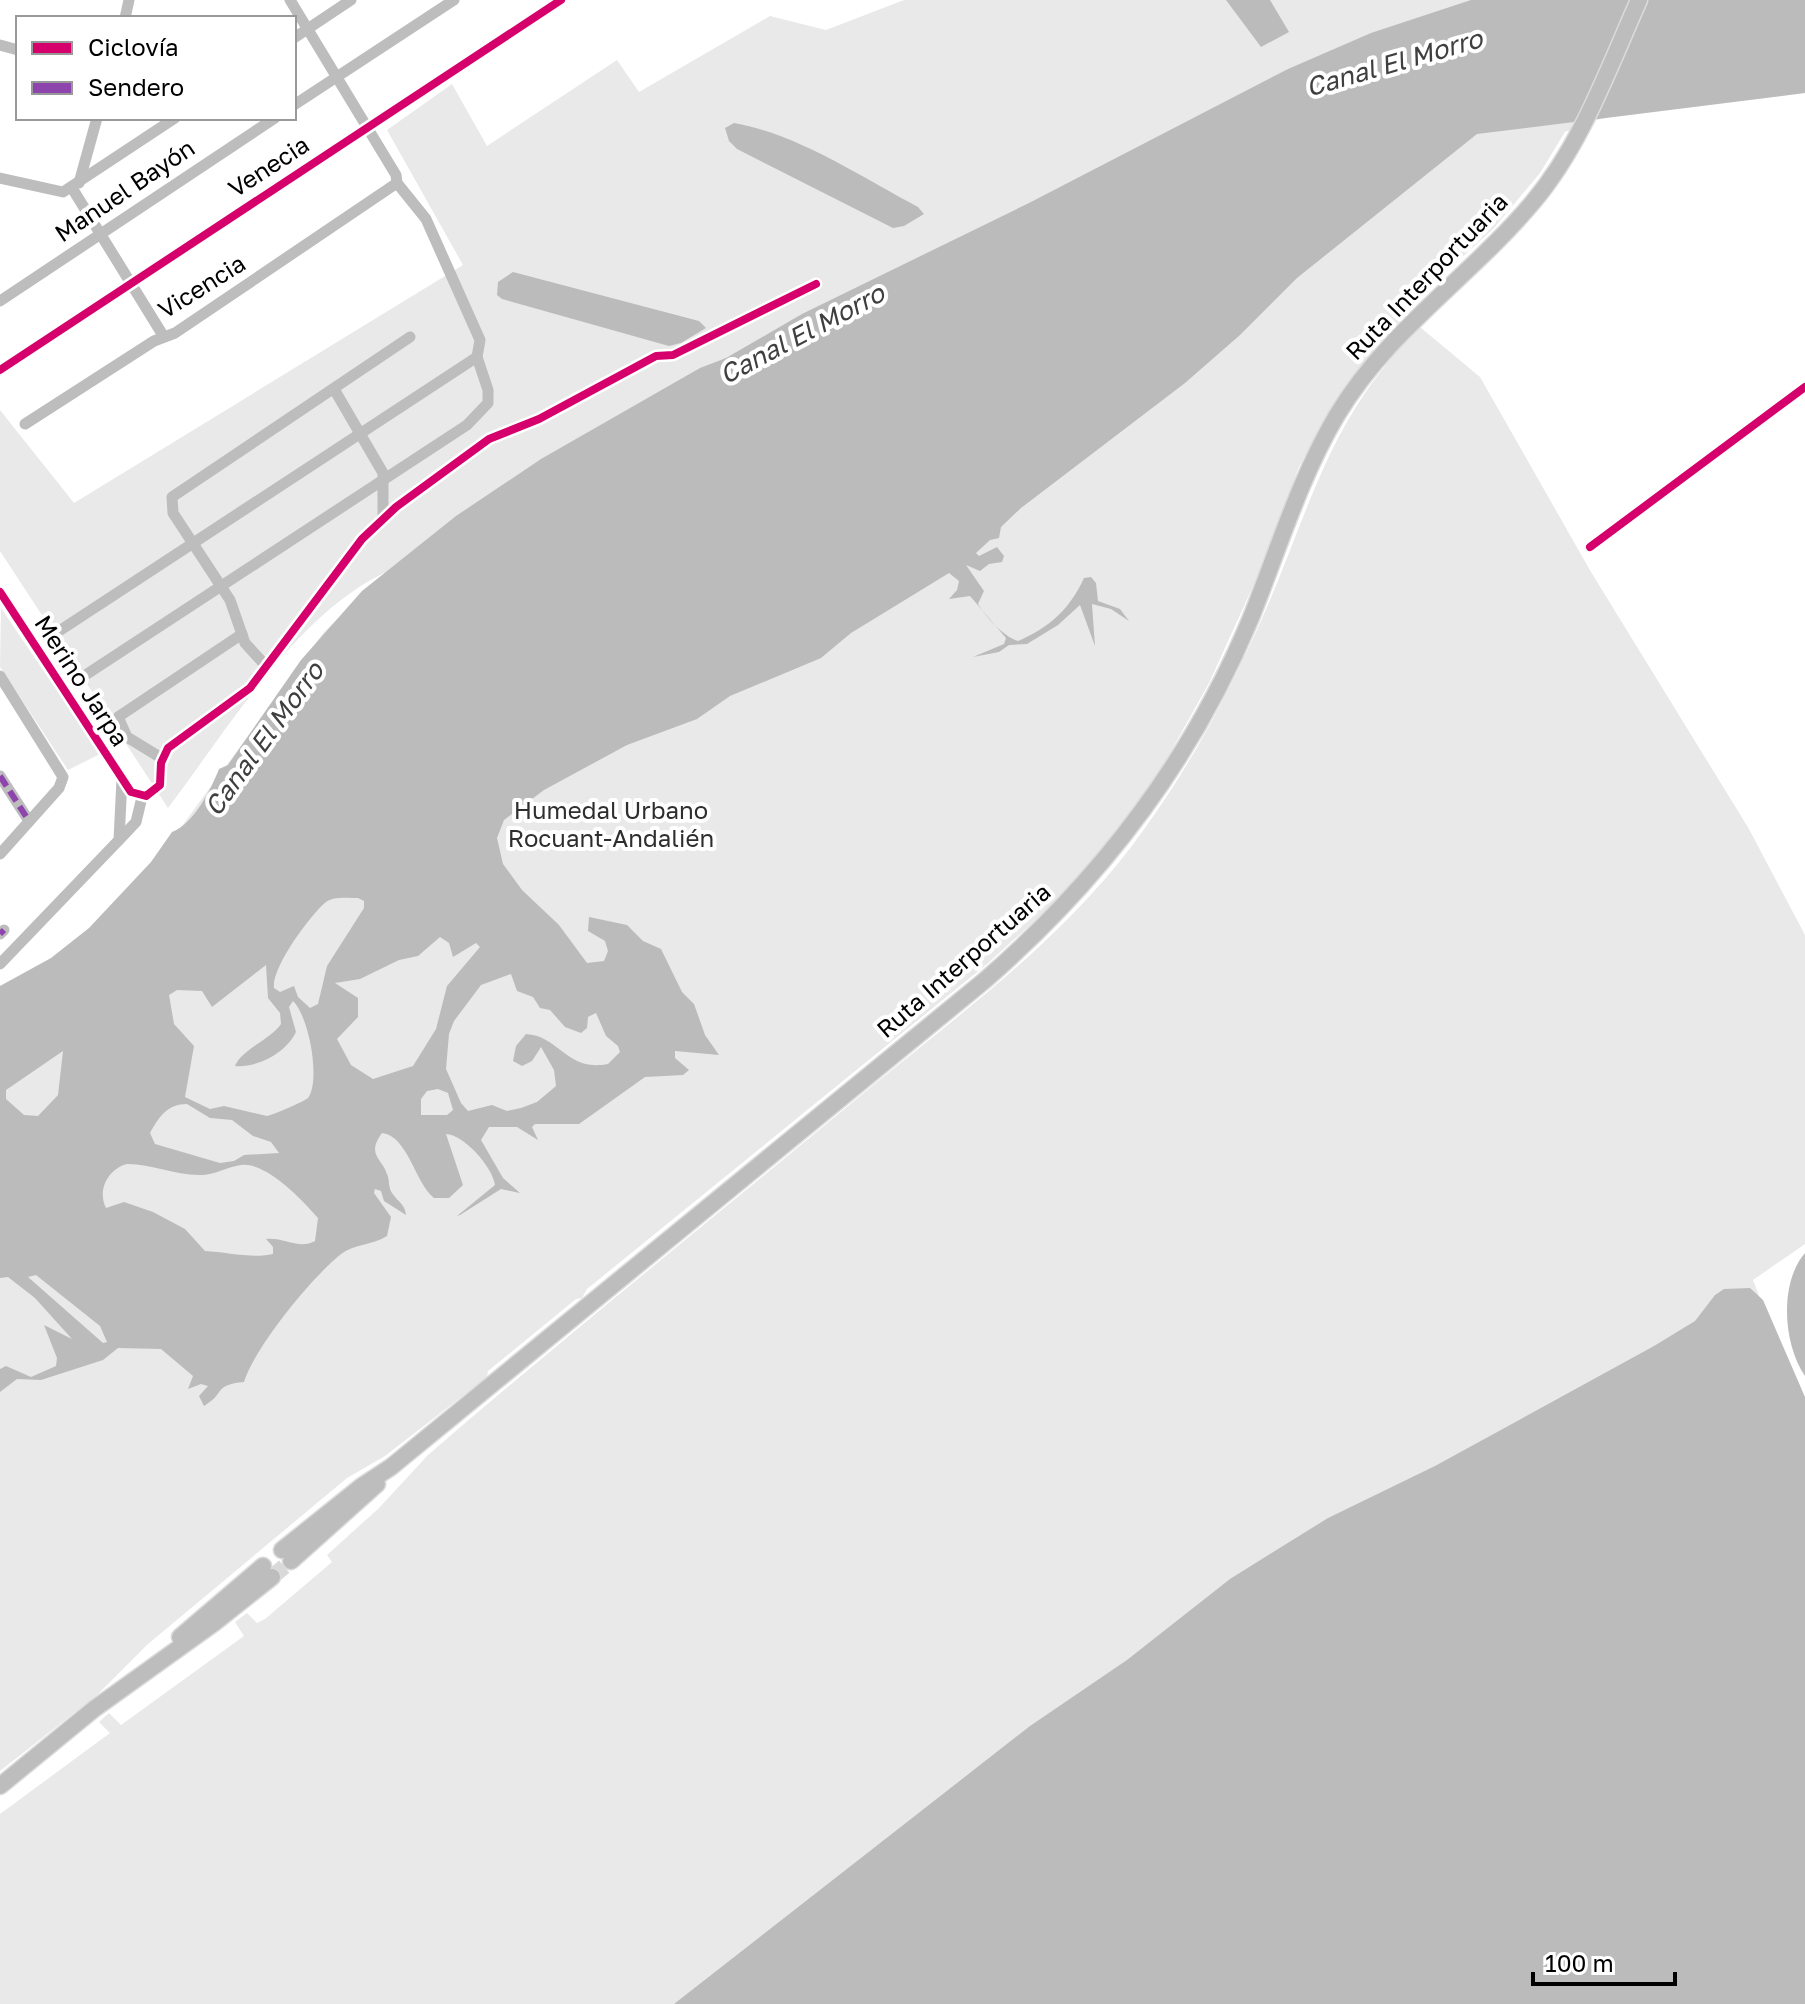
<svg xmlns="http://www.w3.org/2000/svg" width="1805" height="2004" font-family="'Golos Text',sans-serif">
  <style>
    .green { fill: #e9e9e9 }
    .water { fill: #bbb; fill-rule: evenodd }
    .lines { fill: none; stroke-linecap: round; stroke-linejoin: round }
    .highway-tunnel { stroke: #d9d9d9; stroke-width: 16; stroke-dasharray: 16 8; stroke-linecap: butt }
    .highway-casing { stroke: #dbdbdb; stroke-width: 19 }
    .minor { stroke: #bdbdbd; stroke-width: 11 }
    .highway { stroke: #bdbdbd; stroke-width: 16 }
    .quiet { stroke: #8e44ad; stroke-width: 6; stroke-dasharray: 12 6; stroke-linecap: butt }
    .cycleway-casing { stroke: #fff; stroke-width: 13 }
    .cycleway { stroke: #d6006c; stroke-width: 8 }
    .labels { text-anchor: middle; stroke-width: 8; stroke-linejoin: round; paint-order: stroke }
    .street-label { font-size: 24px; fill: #000; stroke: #fff }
    .park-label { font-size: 24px; fill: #2e2e2e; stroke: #fff }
    .water-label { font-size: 26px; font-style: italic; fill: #3f3f3f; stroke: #fff }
  </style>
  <rect width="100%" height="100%" fill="#fff"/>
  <g class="green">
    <path d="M904 0H1805L1645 109 1596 120 1565 132 1540 173 1494 228 1408 307 1409 311 1370 354 1324 420 1299 467 1254 584 1209 683 1160 771 1113 837 1052 905 987 964 587 1289 582 1298 576 1299 488 1371 487 1377 385 1456 347 1478 148 1644 97 1695 0 1771V994L51 961 104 918 171 841 324 632 386 572C295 615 228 729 168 808L0 551V410L74 503 463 265 387 130 452 84 487 146 617 60 639 92 770 16 826 30Z"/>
    <path d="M1420 327 1480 377 1591 572 1749 829 1805 935V1244L1753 1280 1800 1401 773 2004H0V1814L110 1733 99 1722 109 1713 121 1725 244 1636 235 1622 247 1613 257 1623 265 1619 332 1562 327 1555 379 1508 428 1455C568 1334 712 1219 854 1101 950 1021 1054 948 1131 847 1187 773 1230 693 1267 607 1314 497 1331 416 1420 327Z"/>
    <polygon points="1,608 100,754 68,770 0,667"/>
  </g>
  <g class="water">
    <polygon points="1226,0 1270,0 1289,32 1261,47"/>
    <path d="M1471 0H1805V93L1477 134 1297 278 1240 335 1185 383 1021 508 1001 527 999 538 990 540 976 553 979 556 997 547 1004 556 1002 562 989 564 980 571 966 565 984 591 978 604C985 616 1004 637 1018 641 1049 628 1070 609 1084 578L1091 577 1096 583 1098 601 1120 609 1129 621 1111 609 1092 604 1095 646 1080 605 1058 625 1027 644 1009 645 999 652 973 657 1004 644 1006 638 970 596 949 599 957 590 959 581 949 573 851 633 821 658 730 696 697 719 627 745 544 790 504 820 497 838 503 864 522 890 559 925 587 963 604 961 608 951 605 941 588 931 589 917 627 925 643 941 661 949 682 992 694 1004 705 1035 719 1055 675 1051V1058L689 1070 683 1075 645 1077 579 1124H535L532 1127 538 1140 517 1127H489L481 1140 503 1178 520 1193 501 1189 460 1215 457 1216 495 1185C493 1167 463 1134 446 1134L463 1185 449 1198H434C415 1183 408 1136 382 1133 366 1155 382 1158 387 1174 390 1181 388 1187 392 1193 398 1202 405 1204 406 1215L384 1201 381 1191 375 1189 374 1193 391 1217 387 1236C373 1245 354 1244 341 1254 311 1278 255 1347 244 1382 213 1385 226 1393 204 1406L199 1396 208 1386 201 1384 188 1389 193 1376 161 1349 118 1348 103 1360 41 1380 17 1379 0 1392V1369L6 1366 31 1377 56 1366 57 1358 44 1325 72 1339 35 1298 8 1277 0 1278V986L51 958 89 928 151 862 172 832C194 824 211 789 219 769L228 765 301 660 362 591 456 516 541 459 700 368 726 358 802 314 1029 203 1288 69 1371 33ZM358 898 364 901V908L327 966 318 1004 310 1008 298 997 294 986 280 992 274 988C271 968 311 914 326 902 334 896 348 898 358 898ZM440 937 449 943 453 957 476 943 480 947 447 986 436 1029 413 1066 373 1079 351 1065 337 1039 358 1017V998L335 983 360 979 399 960 418 956ZM266 965 268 998 280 1013 281 1024C270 1040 242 1049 235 1066 257 1068 286 1053 296 1032L289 1007 293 1001C309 1016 321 1081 308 1098 305 1101 273 1115 267 1116L224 1106 210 1109 185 1097 194 1046 174 1024 169 995 177 990 202 991 212 1007ZM511 974 517 991 533 997 540 1008 550 1010 565 1027 581 1033 587 1028 588 1017 596 1013 606 1036 618 1046 620 1052 608 1064C566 1072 560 1036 526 1034L516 1046 513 1061 522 1066 532 1061 541 1047 554 1070 556 1086 537 1102 521 1108 507 1111 492 1105 468 1111 461 1103 446 1069 449 1034 454 1021 481 985ZM63 1051 58 1095 38 1116 24 1115 6 1099V1090ZM438 1089 448 1093 453 1110 447 1115H421V1099L427 1091ZM187 1104 210 1118 232 1120 253 1136 271 1142 279 1153 244 1155 234 1161 220 1163 155 1144 150 1133C159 1117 167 1104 187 1104ZM127 1164C152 1164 174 1175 199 1175 212 1176 227 1167 241 1165 267 1162 302 1200 318 1218L315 1241C299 1250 284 1237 266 1239L273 1247V1254C253 1259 227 1252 205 1251L185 1229 153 1212 124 1202 106 1208C97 1190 108 1169 127 1164ZM36 1275 100 1326 107 1342 103 1343 28 1277Z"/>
    <path d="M734 123C800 135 859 176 918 207L924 214 904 226 893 228 737 149 729 141 725 128Z"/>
    <polygon points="513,272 699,321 706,328 681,343 669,346 502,299 497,295 498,282"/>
    <path d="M1805 1253V1376C1783 1344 1779 1283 1805 1253Z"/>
    <polygon points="1750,1288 1763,1300 1805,1397 1805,2004 674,2004 1030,1726 1127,1660 1230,1579 1328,1518 1435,1466 1654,1346 1695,1321 1715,1295 1724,1289"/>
  </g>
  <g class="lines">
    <polyline class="highway-tunnel" points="272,1577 291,1561"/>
    <g class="highway-casing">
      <g id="highway">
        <path d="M282 1550 362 1486 391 1467 984 981C1099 881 1191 762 1250 620 1278 551 1299 479 1337 415 1388 330 1470 277 1533 202 1582 144 1608 69 1639 0"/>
        <polyline points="291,1561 377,1484"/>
        <polyline points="180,1637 263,1566"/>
        <polyline points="0,1786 94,1709 214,1623 272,1577"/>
      </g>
    </g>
    <g class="minor">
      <polyline points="125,18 129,0"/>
      <polyline points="294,38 351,0"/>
      <polyline points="0,45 18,50"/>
      <polyline points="294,105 454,0"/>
      <polyline points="0,178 63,192 175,118"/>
      <polyline points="79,183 97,118"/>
      <polyline points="72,188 164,337"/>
      <polyline points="0,301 275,118"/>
      <polyline points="0,370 561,0"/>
      <polyline points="334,389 383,473 383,518"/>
      <polyline points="25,424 154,341 175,333 397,183"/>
      <polyline points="1590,547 1805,387"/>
      <polyline points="0,592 131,792 146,796 160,785 161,763 168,748 250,688 362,539 396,507 489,439 539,419 656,356 673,355 816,284"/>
      <polyline points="53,635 477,357"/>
      <polyline points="267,667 245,643 230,600 173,513 172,497 410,337"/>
      <polyline points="87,674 467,425 488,403 488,390 477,357 480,340 426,219 397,183 396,175 290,0"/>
      <polyline points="0,676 63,777 59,788 0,854"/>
      <polyline points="163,759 127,737 118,717 242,634"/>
      <polyline points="0,776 29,821"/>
      <polyline points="119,840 136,822 142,797"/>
      <polyline points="0,934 4,930"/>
      <polyline points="0,964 119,840 122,779"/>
    </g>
    <use href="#highway" class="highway"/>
    <g class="quiet">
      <polyline points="0,776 29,821"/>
      <polyline points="0,934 4,930"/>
    </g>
    <g class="cycleway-casing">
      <g id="cycleway">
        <polyline points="0,370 561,0"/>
        <polyline points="1590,547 1805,387"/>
        <polyline points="0,592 131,792 146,796 160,785 161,763 168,748 250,688 362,539 396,507 489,439 539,419 656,356 673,355 816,284"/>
      </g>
    </g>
    <use href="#cycleway" class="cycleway"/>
  </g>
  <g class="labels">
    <g class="street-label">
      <text transform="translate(269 167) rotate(-33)" y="8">Venecia</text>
      <text transform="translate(125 191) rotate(-34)" y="8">Manuel Bayón</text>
      <text transform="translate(1427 277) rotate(-46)" y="8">Ruta Interportuaria</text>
      <text transform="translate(202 287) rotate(-32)" y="8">Vicencia</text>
      <text transform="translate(81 681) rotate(57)" y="8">Merino Jarpa</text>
      <text transform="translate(964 961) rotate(-41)" y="8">Ruta Interportuaria</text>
    </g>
    <g class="park-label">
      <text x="611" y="819">Humedal Urbano<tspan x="611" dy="28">Rocuant-Andalién</tspan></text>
    </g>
    <g class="water-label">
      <text transform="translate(1394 63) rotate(-16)" y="9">Canal El Morro</text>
      <text transform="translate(802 334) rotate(-28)" y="9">Canal El Morro</text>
      <text transform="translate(264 739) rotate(-54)" y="9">Canal El Morro</text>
    </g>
  </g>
  <rect x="16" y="16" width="280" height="104" fill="#ffffff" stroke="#999999" stroke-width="2"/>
  <rect x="32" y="42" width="40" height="12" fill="#d6006c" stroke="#999999" stroke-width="2"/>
  <text x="88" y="56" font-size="24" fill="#000000">Ciclovía</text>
  <rect x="32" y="82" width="40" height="12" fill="#8e44ad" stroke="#999999" stroke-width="2"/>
  <text x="88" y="96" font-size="24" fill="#000000">Sendero</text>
  <path d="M1533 1972v12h142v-12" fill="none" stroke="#000000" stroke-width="4"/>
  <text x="1545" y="1972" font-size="24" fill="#000000" stroke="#ffffff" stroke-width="6" paint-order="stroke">100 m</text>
</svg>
